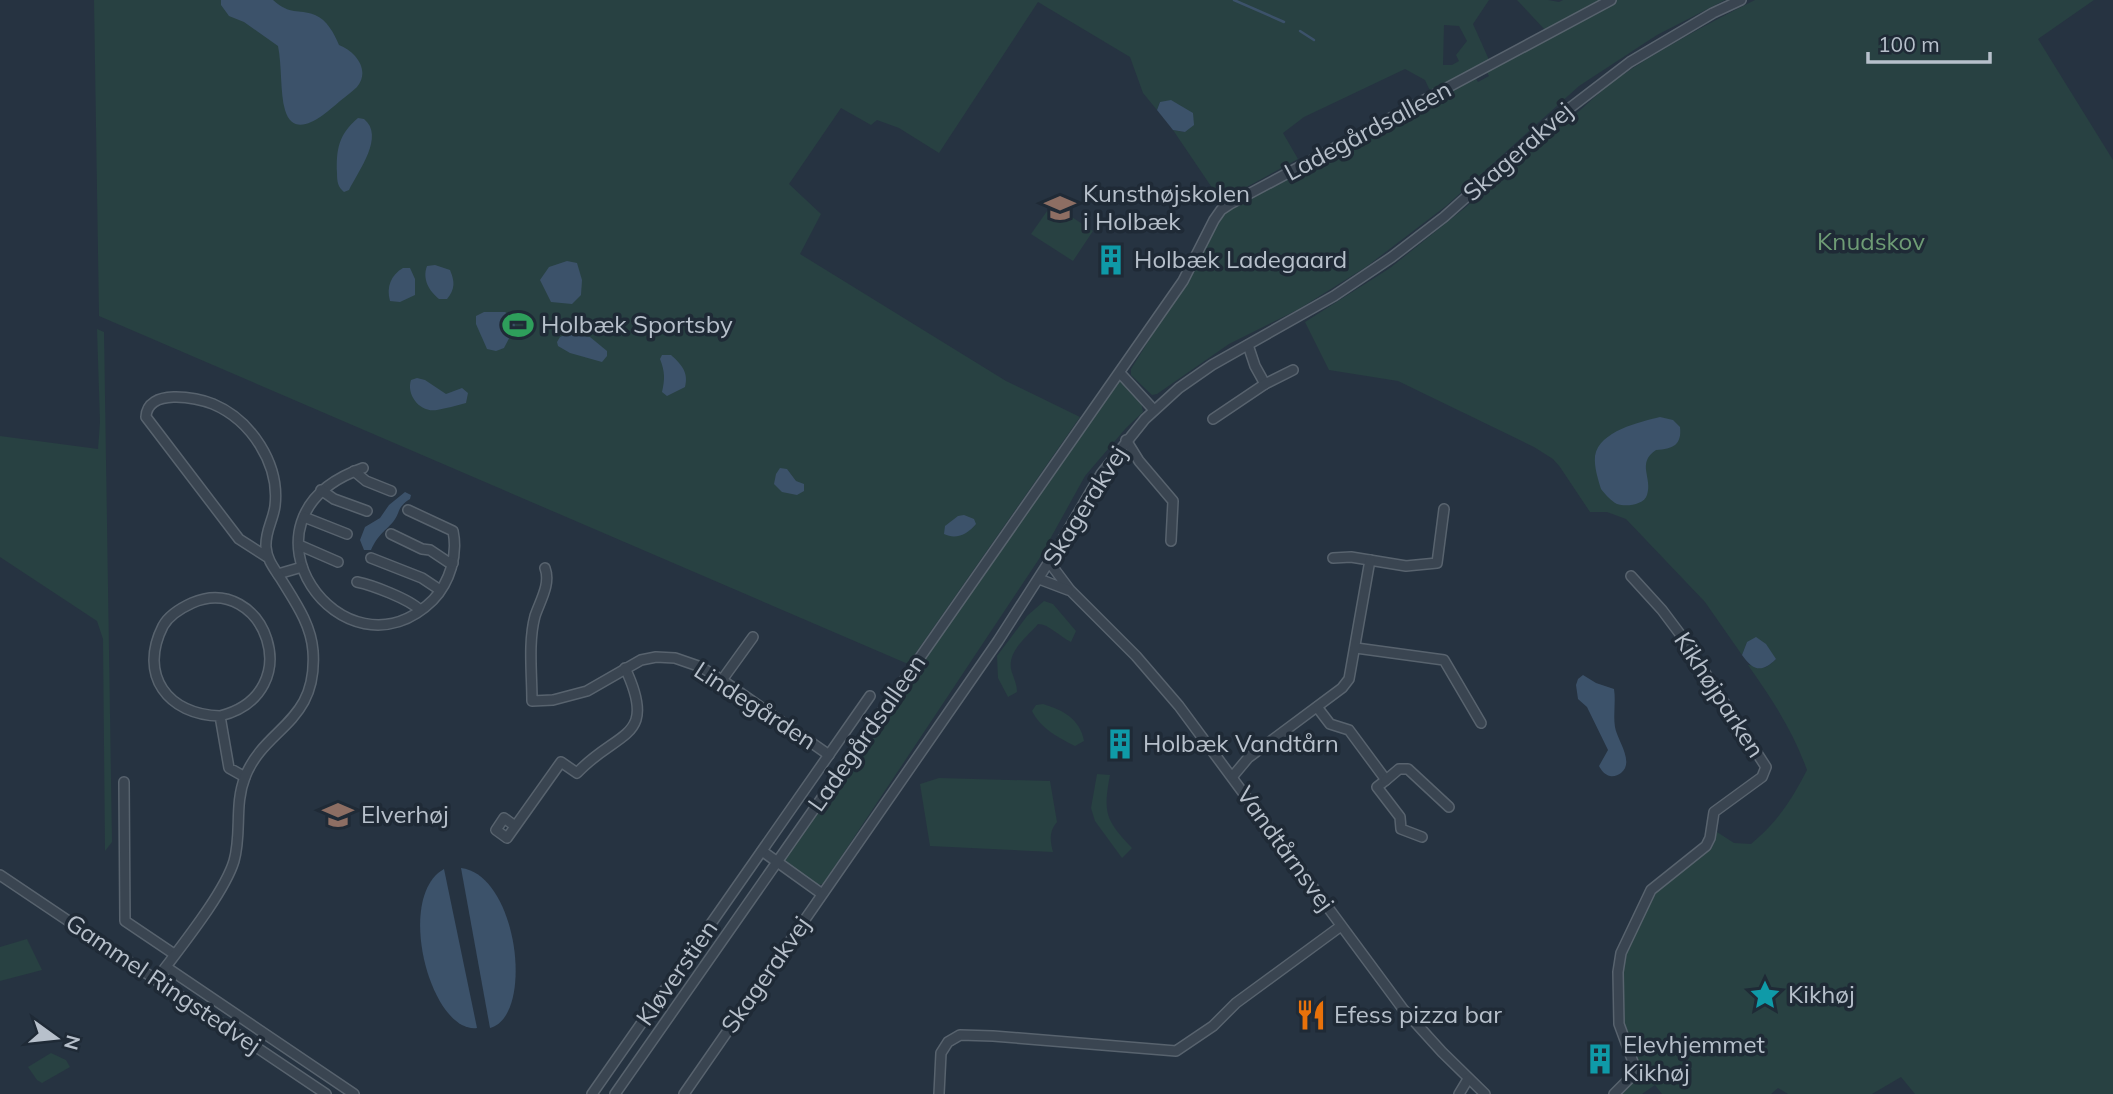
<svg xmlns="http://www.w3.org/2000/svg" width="2113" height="1094" font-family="Mulish,sans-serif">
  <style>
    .green { fill: #284142; fill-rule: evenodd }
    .water { fill: #3c526a }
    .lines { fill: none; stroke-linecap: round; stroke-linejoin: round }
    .stream { stroke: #3c526a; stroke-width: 2.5 }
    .minor-casing { stroke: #58636e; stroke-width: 12 }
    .minor { stroke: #3a4551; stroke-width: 9 }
    .labels { text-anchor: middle; stroke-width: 7; stroke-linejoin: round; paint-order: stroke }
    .street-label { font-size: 24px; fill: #b7c0cb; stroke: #1f2a36 }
    .poi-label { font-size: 24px; fill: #b7c0cb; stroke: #1f2a36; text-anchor: start }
    .park-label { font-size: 24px; fill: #6e9c75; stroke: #1f2a36 }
  </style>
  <rect width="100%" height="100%" fill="#263341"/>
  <g class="green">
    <path d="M94 0H1489L1473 24 1490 62 1431 93 1425 80 1405 69 1304 117 1283 133 1298 159 1221 201 1173 130 1185 132 1193 125 1192 113 1160 102 1157 110 1143 93 1130 57 1038 2 939 153 899 128 877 120 871 125 841 108 789 184 821 214 800 254 1006 381 1080 417 908 664 99 316ZM1444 25 1459 26 1467 41 1456 55 1459 61 1452 65H1443Z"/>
    <polygon points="1517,0 1548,0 1559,2 1563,0 1604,0 1546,31"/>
    <polygon points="1615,0 1725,0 1657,35 1579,86 1446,206 1366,267 1299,309 1229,344 1157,394 1152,395 1131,375 1131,369 1172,303 1216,221 1230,208 1475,77 1478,82 1489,76 1486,70"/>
    <path d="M1755 0H2094L2038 39 2113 160V1094H1915L1901 1077 1872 1094H1788L1778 1088 1771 1094H1662L1655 1085 1642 1094H1620C1652 1070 1633 1058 1625 1029 1621 1011 1621 976 1625 959 1629 942 1649 899 1661 887 1675 873 1700 862 1712 847 1715 843 1715 836 1717 832L1734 843 1751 844C1778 821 1791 801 1807 770 1793 731 1772 699 1748 665 1765 666 1761 673 1776 659L1747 642 1742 655 1705 602 1626 519 1607 512H1590L1560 467 1553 459 1534 447 1398 381 1329 370 1305 322 1390 268 1466 207 1548 133C1574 120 1592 97 1615 80 1660 49 1707 24 1755 0Z"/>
    <polygon points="1052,204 1093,231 1073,261 1031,234"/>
    <polygon points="97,329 104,332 112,842 105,851 103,639 97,621 0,557 0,436 98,449 100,422"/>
    <polygon points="1118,380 1121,380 1141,401 1143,412 1126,428 1085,476 1039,559 823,884 818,885 783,860"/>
    <path d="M1044 601 1053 604 1076 631 1071 642C1060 637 1049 624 1038 624 1027 637 1008 650 1011 669 1013 677 1017 683 1017 692L1008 697 998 678 997 656 1027 616Z"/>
    <path d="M1043 704C1063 710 1080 719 1084 741L1075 746C1059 738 1040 728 1032 711L1036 705Z"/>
    <path d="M1097 774 1110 775C1103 812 1105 820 1132 848L1122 858 1095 821 1091 808Z"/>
    <path d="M939 778 1050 781 1057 822C1049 831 1050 841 1053 852L930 846 920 784Z"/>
    <polygon points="27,939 42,970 0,981 0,947"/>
    <polygon points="51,1053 66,1060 70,1067 42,1083 37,1080 28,1067"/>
  </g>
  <g class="water">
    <path d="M221 0H273C291 16 297 8 315 15 327 20 334 33 339 45 355 51 371 70 357 87 352 92 346 96 340 101 327 112 295 143 285 110 280 93 282 65 278 46L244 22 229 16 221 5Z"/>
    <polygon points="1171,100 1193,113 1194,125 1185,132 1173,130 1157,110 1160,102"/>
    <path d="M358 118 364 119C385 136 359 170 349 190L344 192C338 187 337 182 337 173 336 149 339 134 358 118Z"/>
    <polygon points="567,261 577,263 582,280 581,295 572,304 551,302 540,280 549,267"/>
    <path d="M435 265 450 270C455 282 455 289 447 299H439C429 291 422 279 427 266Z"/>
    <path d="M403 268H410L415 279V295L400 302 390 301C386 287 391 275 403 268Z"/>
    <polygon points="484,312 505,312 514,318 515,327 504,348 496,351 487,349 476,324 476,316"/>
    <polygon points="567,334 590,337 607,351 607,356 602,362 570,353 558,346 557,342 560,337"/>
    <path d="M662 355H671C681 364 689 372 685 387L667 396 662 392C665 379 665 372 660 359Z"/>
    <path d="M417 378 425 380 446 394 462 388 468 393 466 403C456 406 446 408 437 410 420 413 406 395 411 380Z"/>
    <path d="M1660 417 1673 420 1680 427C1682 445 1673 449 1656 450 1636 463 1653 478 1647 495 1644 505 1626 507 1617 504 1611 501 1605 494 1601 489 1598 479 1594 467 1595 456 1599 431 1640 422 1660 417Z"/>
    <polygon points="780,468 787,469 796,481 804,484 804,491 797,495 782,492 774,484 776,474"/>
    <path d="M405 492 411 495 410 499C396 508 401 512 393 522 383 533 378 535 371 550H364L360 540 365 527 380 518 389 505Z"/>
    <path d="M958 516 964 515 974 519 976 524C968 534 956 540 944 534L945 526Z"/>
    <path d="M1756 637 1766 644 1776 659C1762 673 1753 671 1742 655L1747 642Z"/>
    <path d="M1583 675 1596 683 1614 689C1616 702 1613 714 1615 727 1617 740 1635 762 1621 773 1618 775 1614 777 1610 776 1605 775 1601 770 1599 766L1608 750 1587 707 1578 699 1576 685 1578 679Z"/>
    <path d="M461 868C518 875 535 1016 490 1028Z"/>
    <path d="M444 869 477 1028C431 1034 394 897 444 869Z"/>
  </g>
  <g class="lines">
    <g class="stream">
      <polyline points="1234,0 1284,22"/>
      <polyline points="1300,31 1314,40"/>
    </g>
    <g class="minor-casing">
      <g id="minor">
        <polyline points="1248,345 1255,366 1265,384"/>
        <polyline points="1120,373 1154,410"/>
        <polyline points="1213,419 1265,384 1293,370"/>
        <polyline points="1126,440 1139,461 1173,501 1171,541"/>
        <path d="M363 468C221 518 344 688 433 600 450 582 458 555 453 531L408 510"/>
        <polyline points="354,471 366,481 391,491"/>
        <polyline points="321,490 334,499 367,511"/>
        <polyline points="304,517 347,534"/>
        <polyline points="391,534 422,549 430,550 448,562 453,563"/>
        <polyline points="299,545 338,562"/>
        <polyline points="371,558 422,578 440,590"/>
        <polyline points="1333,558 1351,557 1406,566 1437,563 1444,509"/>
        <polyline points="1049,562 1070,590 1136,656 1179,706 1403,1009 1442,1052 1485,1094"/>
        <path d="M545 568C551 584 540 601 535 616 528 642 532 674 532 701L553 700 587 691 641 660 656 657 675 658 701 667 722 680 829 755"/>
        <polyline points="278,574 302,567"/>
        <polyline points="1039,579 1068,590"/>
        <path d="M357 582C372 585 409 599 420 610"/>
        <polyline points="1356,648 1444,660 1481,723"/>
        <polyline points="722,680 753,637"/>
        <polyline points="1317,707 1330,724 1349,730 1386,780 1377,787 1400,817 1401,829 1422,837"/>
        <path d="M220 716C310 693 264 572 192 603 181 608 169 615 163 626 138 675 168 715 220 716L229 768 245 777"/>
        <polyline points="1233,776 1248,758 1342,688 1349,679 1370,560"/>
        <polyline points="1386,780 1399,769 1408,769 1449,807"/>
        <polyline points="124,782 125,921 174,954"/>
        <path d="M515 826 504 818 496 830 507 838 561 762 577 773C617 730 659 740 625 668"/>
        <polyline points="762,851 822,894"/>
        <polyline points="0,875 326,1094"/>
        <polyline points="166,967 354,1094"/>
        <path d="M156 980C178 950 224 894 234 861 242 833 234 805 245 777 265 726 318 724 313 651 311 624 295 602 281 579 274 568 267 560 266 547 265 531 273 521 275 506 280 464 251 420 213 404 196 397 147 388 146 417L239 539 267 557"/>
        <polyline points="592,1094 870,696"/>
        <polyline points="615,1094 1183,281 1214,220 1221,210 1230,204 1611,0"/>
        <polyline points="684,1094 998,641 1054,554 1101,474 1145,419 1179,388 1212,365 1334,296 1392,257 1444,217 1545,127 1630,62 1713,13 1741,0"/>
        <polyline points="939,1094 941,1053 948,1042 960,1035 993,1036 1176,1051 1213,1026 1236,1003 1341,926"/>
        <polyline points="1459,1094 1468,1079"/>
        <polyline points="1614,1094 1630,1078 1633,1062 1619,1024 1618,972 1621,953 1651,890 1706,846 1710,838 1714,812 1762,777 1766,767 1680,634 1662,610 1631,576"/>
      </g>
    </g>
    <use href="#minor" class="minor"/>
  </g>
  <defs>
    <g id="school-bare" transform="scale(2.415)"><path d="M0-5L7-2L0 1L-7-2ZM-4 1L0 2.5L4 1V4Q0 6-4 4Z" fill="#8d6e63" stroke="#1f2a36" stroke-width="2.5" paint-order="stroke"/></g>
    <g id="building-bare" transform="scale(2.415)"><path d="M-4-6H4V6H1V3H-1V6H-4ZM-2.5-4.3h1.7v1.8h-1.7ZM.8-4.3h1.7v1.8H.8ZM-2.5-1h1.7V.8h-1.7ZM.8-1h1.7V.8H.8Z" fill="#0f9aa8" stroke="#1f2a36" stroke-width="2.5" paint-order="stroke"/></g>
    <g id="stadium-bare" transform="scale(2.415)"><path d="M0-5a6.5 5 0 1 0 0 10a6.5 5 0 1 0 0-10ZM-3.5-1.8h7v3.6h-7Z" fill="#2e9e5b" stroke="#1f2a36" stroke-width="2.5" paint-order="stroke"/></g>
    <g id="sight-bare" transform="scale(2.415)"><path d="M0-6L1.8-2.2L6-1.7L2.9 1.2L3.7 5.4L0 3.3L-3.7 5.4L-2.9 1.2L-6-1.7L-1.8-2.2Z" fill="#0f9aa8" stroke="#1f2a36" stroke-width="2.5" paint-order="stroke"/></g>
    <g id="restaurant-bare" transform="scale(2.415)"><path d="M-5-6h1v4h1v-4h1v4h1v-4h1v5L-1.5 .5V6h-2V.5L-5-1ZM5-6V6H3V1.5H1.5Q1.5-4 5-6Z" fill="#e8710a" stroke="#1f2a36" stroke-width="2.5" paint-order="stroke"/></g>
  </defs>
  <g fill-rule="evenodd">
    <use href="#school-bare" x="1060" y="208"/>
    <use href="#building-bare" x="1111" y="260"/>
    <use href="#stadium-bare" x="518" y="325"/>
    <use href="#building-bare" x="1120" y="744"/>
    <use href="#school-bare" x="338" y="815"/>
    <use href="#sight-bare" x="1765" y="995"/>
    <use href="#restaurant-bare" x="1311" y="1015"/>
    <use href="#building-bare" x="1600" y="1059"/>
  </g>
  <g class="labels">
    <g class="street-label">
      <text transform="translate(1368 131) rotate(-28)" y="8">Ladegårdsalleen</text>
      <text transform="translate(1518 152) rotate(-41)" y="8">Skagerakvej</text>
      <text transform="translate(1085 506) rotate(-58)" y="8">Skagerakvej</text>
      <text transform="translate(1719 695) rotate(57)" y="8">Kikhøjparken</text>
      <text transform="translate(755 706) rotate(33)" y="8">Lindegården</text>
      <text transform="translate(867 733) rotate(-55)" y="8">Ladegårdsalleen</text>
      <text transform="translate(1285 849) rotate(54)" y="8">Vandtårnsvej</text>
      <text transform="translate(677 973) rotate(-55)" y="8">Kløverstien</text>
      <text transform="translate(766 975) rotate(-55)" y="8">Skagerakvej</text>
      <text transform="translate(163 984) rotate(34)" y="8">Gammel Ringstedvej</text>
    </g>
    <g class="poi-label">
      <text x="1083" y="202">Kunsthøjskolen<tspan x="1083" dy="28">i Holbæk</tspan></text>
      <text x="1134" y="268">Holbæk Ladegaard</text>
      <text x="541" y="333">Holbæk Sportsby</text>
      <text x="1143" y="752">Holbæk Vandtårn</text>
      <text x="361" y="823">Elverhøj</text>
      <text x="1788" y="1003">Kikhøj</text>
      <text x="1334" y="1023">Efess pizza bar</text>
      <text x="1623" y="1053">Elevhjemmet<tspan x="1623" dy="28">Kikhøj</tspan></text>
    </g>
    <g class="park-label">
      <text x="1871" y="250">Knudskov</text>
    </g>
  </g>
  <g transform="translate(56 1038) rotate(105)" stroke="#1f2a36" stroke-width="5" paint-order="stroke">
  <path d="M0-5L12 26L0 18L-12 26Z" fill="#b7c0cb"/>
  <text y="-10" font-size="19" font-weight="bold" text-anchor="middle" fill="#b7c0cb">N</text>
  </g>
  <path d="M1868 52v10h122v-10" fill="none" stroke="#b7c0cb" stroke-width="3.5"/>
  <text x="1878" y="52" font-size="21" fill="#b7c0cb" stroke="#1f2a36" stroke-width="5" paint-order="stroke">100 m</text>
</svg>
